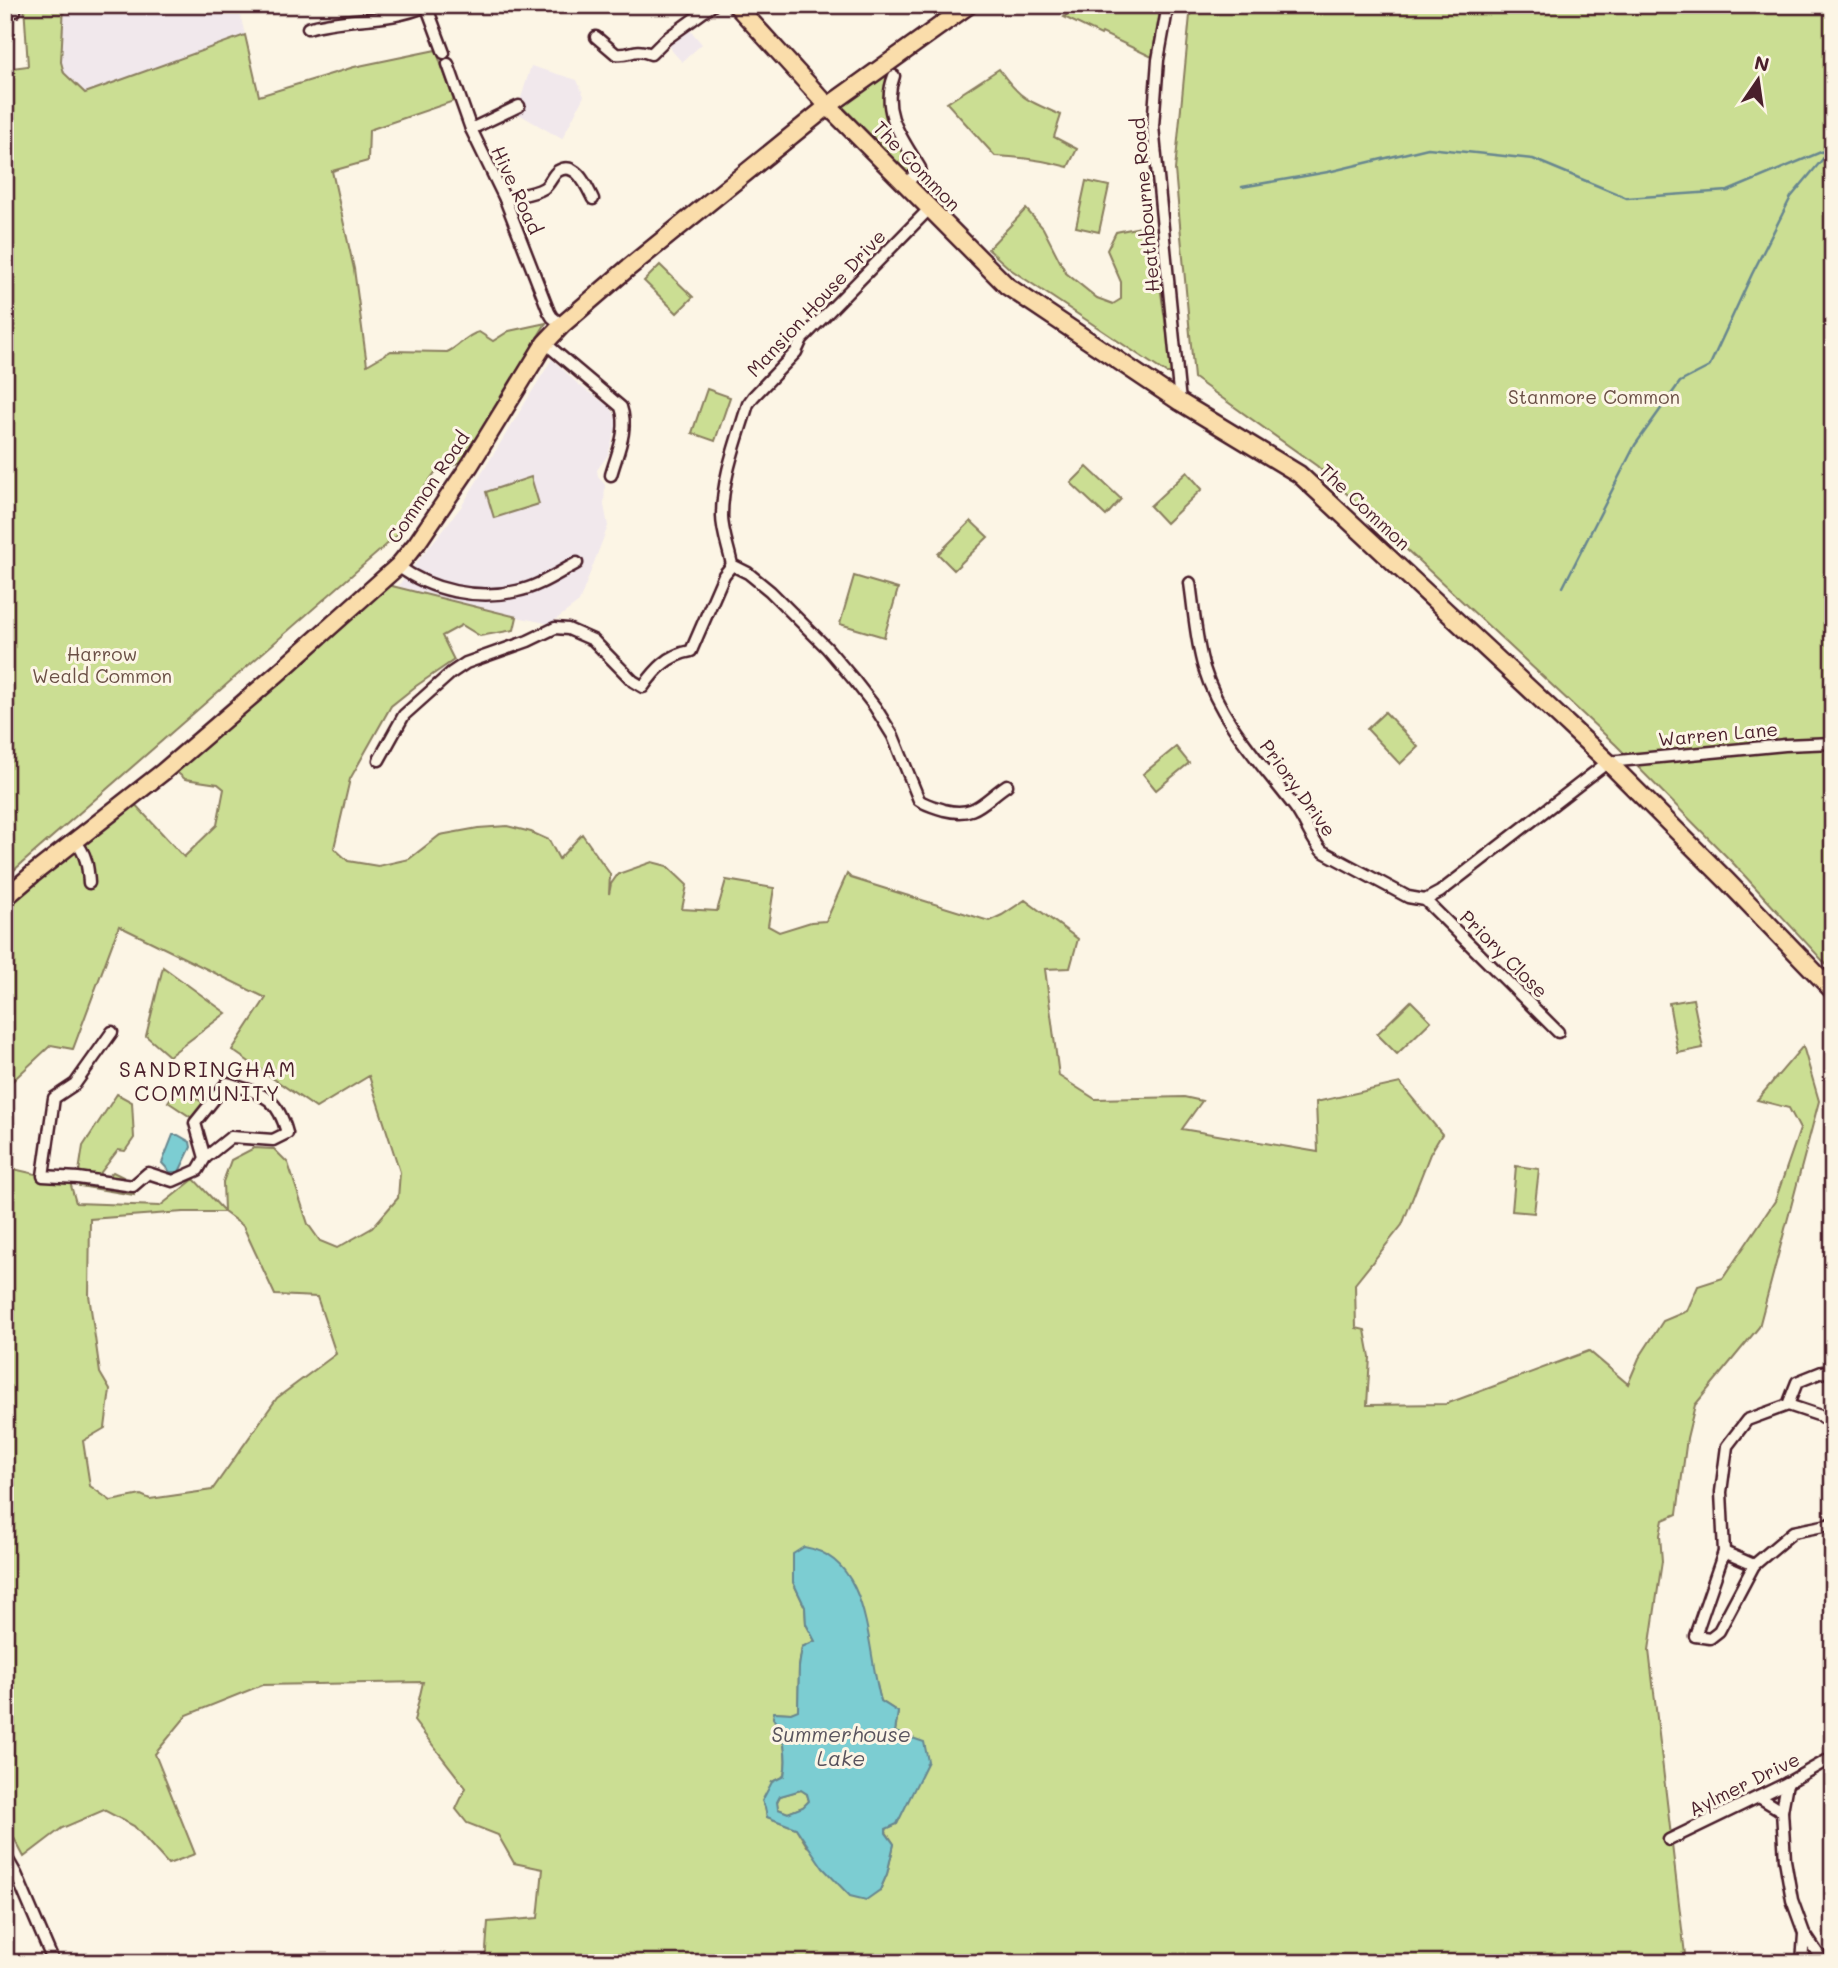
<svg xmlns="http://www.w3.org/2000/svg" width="1838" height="1968" font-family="Mali,sans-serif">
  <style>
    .built { fill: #f1e8ec }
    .green { fill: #cbde93; stroke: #8a7e5f; stroke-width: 2; fill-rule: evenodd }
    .water { fill: #7ccdd2; stroke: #68878f; stroke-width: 2; fill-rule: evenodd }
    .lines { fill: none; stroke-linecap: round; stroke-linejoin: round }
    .stream { stroke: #68878f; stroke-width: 2.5 }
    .minor-casing { stroke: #4a1f2b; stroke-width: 15 }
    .primary-casing { stroke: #4a1f2b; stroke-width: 21 }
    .minor { stroke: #fcf5e5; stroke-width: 10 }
    .primary { stroke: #faddab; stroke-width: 16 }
    .labels { text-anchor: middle; stroke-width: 6; stroke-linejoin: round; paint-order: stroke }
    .street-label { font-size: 19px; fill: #4a1f2b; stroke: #fcf5e5 }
    .park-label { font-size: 19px; fill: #6a4f45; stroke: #fcf5e5 }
    .neighbourhood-label { font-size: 21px; letter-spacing: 2px; fill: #4a1f2b; stroke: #fcf5e5 }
    .water-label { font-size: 21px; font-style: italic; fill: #59535d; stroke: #fcf5e5 }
  </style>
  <rect width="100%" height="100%" fill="#fcf5e5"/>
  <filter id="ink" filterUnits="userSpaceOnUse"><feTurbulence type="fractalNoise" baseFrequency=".0143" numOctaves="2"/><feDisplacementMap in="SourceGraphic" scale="14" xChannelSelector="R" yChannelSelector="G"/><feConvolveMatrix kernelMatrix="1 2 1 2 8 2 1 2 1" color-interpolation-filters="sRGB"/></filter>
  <g filter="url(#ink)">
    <g class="built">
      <polygon points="24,5 238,5 245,35 33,134"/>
      <polygon points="690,30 702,44 682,62 673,52 670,47 670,43"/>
      <polygon points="531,66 577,80 584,96 562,139 517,113 517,102 521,98"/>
      <polygon points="552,359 579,385 610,407 614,413 617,424 608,455 597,470 598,476 605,485 604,505 608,526 579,602 550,624 517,617 398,586 461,507"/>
    </g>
    <g class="green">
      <path d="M24 5H64L61 62 64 73 85 93 245 35 259 96 354 67 436 50 454 101 369 130 368 161 332 171 354 269 367 365 391 351 447 352C459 347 466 335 479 332L493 341 509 331 546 323 462 462 436 471 417 498 414 499 400 533 5 878V69L28 66Z"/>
      <polygon points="1078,5 1161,5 1152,57 1102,33 1101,35 1064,17"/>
      <polygon points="1191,5 1833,5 1833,972 1732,862 1616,745 1317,466 1194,378 1175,170"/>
      <path d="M999 69C1020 99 1028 101 1061 115L1054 137 1077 149 1068 167C1043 160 1020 157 995 156L947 103Z"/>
      <path d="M881 75H886C888 86 884 98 886 110 889 125 906 152 914 167L913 172 910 175 843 107 844 105Z"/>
      <polygon points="1086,181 1109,186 1099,232 1076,227"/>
      <polygon points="1026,209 1043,228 1066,273 1097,298 1113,304 1121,299 1121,282 1107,250 1116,232 1151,225 1172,367 1171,373 1166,373 1010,269 988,249"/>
      <polygon points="660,265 693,297 677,313 644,281"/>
      <polygon points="707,389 730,397 715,441 692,433"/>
      <polygon points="1087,467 1121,499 1106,516 1071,483"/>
      <polygon points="1187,472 1202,489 1166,523 1150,506"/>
      <polygon points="531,477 539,504 494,518 486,492"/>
      <polygon points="971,521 988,537 954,570 938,554"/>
      <polygon points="854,576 898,589 884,637 840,624"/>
      <path d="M388 585 517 617 514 630 480 636 462 625 442 636 454 660 416 686 391 706 350 779 334 848 348 861 378 866 409 859 440 835 478 828 507 826 531 832 549 840 559 859 582 834 610 874 609 894 611 884 618 874 652 862 667 866 687 885 682 909 717 911 726 880 774 888 768 926 779 932 811 922 826 921 847 874 851 878 989 921 1002 915 1025 900 1078 939 1070 968 1045 969 1059 1076 1095 1099 1184 1097 1202 1101 1182 1129 1318 1152 1316 1102 1400 1083 1442 1134 1430 1154 1402 1225 1355 1284 1356 1328 1365 1330 1370 1357 1367 1405 1446 1404 1589 1351 1628 1384 1639 1358 1663 1321 1687 1311 1698 1286 1723 1278 1775 1201 1800 1129 1789 1108 1757 1100 1803 1046 1819 1101 1759 1327 1695 1405 1687 1438 1677 1514 1663 1520 1660 1535 1662 1561 1649 1650 1686 1963H485L488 1922 538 1918 543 1869 514 1863 498 1835 467 1823 456 1809 466 1788 414 1721 423 1682 262 1685 187 1715 155 1754 195 1854 168 1864 134 1826 104 1810 62 1828 24 1857 5 1821V1167L70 1182 76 1203 160 1206 194 1179 224 1211 223 1182 231 1160 254 1148 274 1149 288 1163 308 1224 320 1241 337 1248 372 1228 398 1198 400 1172 369 1076 316 1108 232 1050 266 998 119 926 73 1049 51 1045 5 1088V901L133 802 184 857 217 825 224 789 218 784 185 779 173 769 256 701ZM183 1212H224L243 1226 275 1295 317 1297 336 1354 277 1398 212 1490 150 1499 141 1495 111 1501 90 1486 83 1441 105 1428 110 1390 100 1373 89 1295 90 1219ZM793 1582 877 1686 881 1701 898 1712 895 1732 909 1797 897 1824 887 1828 886 1832 894 1844 887 1874 880 1890 807 1846 796 1828 767 1817 765 1807 772 1782 784 1776C788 1756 784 1734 773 1717L775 1712 791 1713 798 1711 799 1667 802 1647 815 1641 806 1624 805 1607Z"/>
      <polygon points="1385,712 1418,747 1400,764 1367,729"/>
      <polygon points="1176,747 1189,763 1156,790 1143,774"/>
      <polygon points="163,967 226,1013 169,1056 146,1036"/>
      <polygon points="1693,999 1703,1048 1678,1053 1669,1003"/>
      <polygon points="1411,1001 1431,1021 1397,1054 1377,1034"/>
      <polygon points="178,1087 205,1104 195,1120 168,1102"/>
      <polygon points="117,1094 132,1102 134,1138 125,1151 118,1150 95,1180 117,1183 109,1176 113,1172 123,1177 119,1183 133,1186 134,1195 79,1186 78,1178 83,1146"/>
      <polygon points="1516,1166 1539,1169 1534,1213 1512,1211"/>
      <polygon points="801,1790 807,1794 809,1801 803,1807 788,1813 778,1809 777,1801 780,1796"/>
    </g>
    <g class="water">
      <polygon points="173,1135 178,1135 190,1142 191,1147 179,1172 170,1172 162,1163"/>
      <path d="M804 1547C872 1558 866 1649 881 1701L898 1712 895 1732 924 1742 928 1761 897 1824 886 1829V1833L894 1844 887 1874 880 1890 866 1900 850 1896 823 1868 796 1828 767 1817 765 1807 762 1801 772 1782 784 1776C788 1756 784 1734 773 1718L774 1712 791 1713 798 1710 799 1667 802 1647 815 1641 806 1624 805 1607 793 1582V1554ZM801 1790 807 1794 809 1801 803 1807 788 1813 778 1809 777 1802 780 1796Z"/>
    </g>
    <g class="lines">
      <g class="stream">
        <polyline points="1827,5 1833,9"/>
        <polyline points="1242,187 1328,172 1428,148 1533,159 1627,198 1728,191 1833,147"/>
        <polyline points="1563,587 1635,445 1680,382 1709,367 1752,274 1791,197 1832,148"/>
      </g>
      <g class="minor-casing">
        <g id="minor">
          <polyline points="426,5 444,53"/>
          <polyline points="1168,5 1158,60 1153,126 1180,402"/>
          <polyline points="5,12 15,11"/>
          <path d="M308 28C347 16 387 23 426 6"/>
          <path d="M596 37 616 54C632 56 632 47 651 54L666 39 713 5"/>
          <polyline points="448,64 471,129 505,199 549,312 552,317 562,325"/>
          <path d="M894 76C880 112 902 138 920 168L906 185"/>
          <polyline points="471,129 519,106"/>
          <path d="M505 199C515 196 535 194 544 188 550 184 552 175 558 171 576 160 587 187 593 199"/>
          <path d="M929 209 802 339 796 352 753 397 748 404C737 440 722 478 722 516 722 532 729 549 732 565L748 573 770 591 827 648 854 680 875 707 893 736 919 800C926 805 935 807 944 810 976 818 983 801 1007 785"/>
          <path d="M545 343 621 407C629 430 617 453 611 475"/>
          <path d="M398 566C431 591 477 600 517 591 538 587 558 573 577 563"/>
          <path d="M1190 583C1194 610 1196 642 1204 668 1220 721 1261 763 1294 806 1305 820 1310 838 1322 851L1408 897 1425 900 1440 892 1608 762 1785 745 1833 743"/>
          <path d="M379 760 404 715 451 673 466 663 528 641 555 628 568 629 593 640 633 681 643 687C656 669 668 655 691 651L724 575 732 565"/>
          <path d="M75 841C86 853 88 866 89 883"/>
          <polyline points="1425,900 1558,1032"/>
          <path d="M112 1032 75 1084 54 1098 43 1176 78 1178 133 1186 148 1173 173 1181 198 1170 205 1158 231 1137 273 1140 287 1133C277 1095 261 1094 227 1083L195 1123 205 1158"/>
          <polyline points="1788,1405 1797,1382 1822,1372 1833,1373"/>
          <polyline points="1833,1424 1821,1416 1788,1405 1747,1420 1727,1446 1721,1492 1724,1552 1695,1636 1710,1638 1719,1631 1754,1565 1793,1532 1828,1525 1833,1522"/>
          <polyline points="1724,1552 1754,1565"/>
          <polyline points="1787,1783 1782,1811 1785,1860 1792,1900 1804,1933 1824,1963"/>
          <polyline points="1759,1797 1782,1811"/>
          <polyline points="1669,1840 1787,1783 1833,1757"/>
          <polyline points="5,1855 16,1874 54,1963"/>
          <polyline points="1802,1963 1804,1934"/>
        </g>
      </g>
      <g class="primary-casing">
        <g id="primary">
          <polyline points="736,5 828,106 1007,286 1180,402 1299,474 1608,762 1727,881 1833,991"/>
          <polyline points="5,898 33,874 163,772 277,674 398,566 417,543 470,465 545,343 562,325 627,269 828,106 969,5"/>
        </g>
      </g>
      <use href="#minor" class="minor"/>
      <use href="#primary" class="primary"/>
    </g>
  </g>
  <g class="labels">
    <g class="street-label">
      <text transform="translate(917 166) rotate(46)" y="7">The Common</text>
      <text transform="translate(517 190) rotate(65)" y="7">Hive Road</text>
      <text transform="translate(1145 205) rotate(-95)" y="7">Heathbourne Road</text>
      <text transform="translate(816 303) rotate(-47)" y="7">Mansion House Drive</text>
      <text transform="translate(428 487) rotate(-56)" y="7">Common Road</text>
      <text transform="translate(1365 507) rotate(43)" y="7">The Common</text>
      <text transform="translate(1718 734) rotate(-5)" y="7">Warren Lane</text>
      <text transform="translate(1298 788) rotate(54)" y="7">Priory Drive</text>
      <text transform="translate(1504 954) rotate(45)" y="7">Priory Close</text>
      <text transform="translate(1744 1784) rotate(-26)" y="7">Aylmer Drive</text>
    </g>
    <g class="park-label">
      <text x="1594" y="404">Stanmore Common</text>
      <text x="102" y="661">Harrow<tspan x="102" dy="22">Weald Common</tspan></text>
    </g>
    <g class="neighbourhood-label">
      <text x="208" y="1077">SANDRINGHAM<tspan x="208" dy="24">COMMUNITY</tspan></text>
    </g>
    <g class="water-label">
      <text x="841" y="1742">Summerhouse<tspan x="841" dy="24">Lake</tspan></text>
    </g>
  </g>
  <rect width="1838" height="1968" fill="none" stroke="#fcf5e5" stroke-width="28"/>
  <rect x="14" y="14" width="1810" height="1940" fill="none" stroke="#4a1f2b" stroke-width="2.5" filter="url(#ink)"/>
  <g transform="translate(1758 80) rotate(13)" stroke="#fcf5e5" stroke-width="5" paint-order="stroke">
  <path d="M0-5L12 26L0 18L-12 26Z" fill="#4a1f2b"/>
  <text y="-10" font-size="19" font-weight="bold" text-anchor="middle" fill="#4a1f2b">N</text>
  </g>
</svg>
